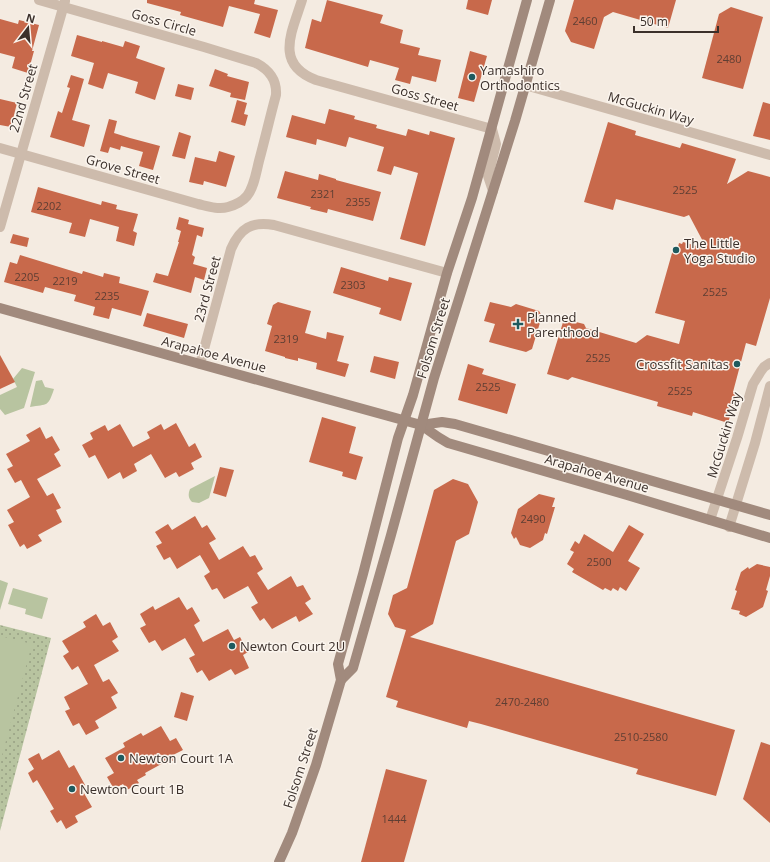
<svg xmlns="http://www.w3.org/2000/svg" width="770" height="862" font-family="'Open Sans',sans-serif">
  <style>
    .grass { fill: url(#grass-dots) }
    .park { fill: #b8c4a0 }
    .building { fill: #c8694b }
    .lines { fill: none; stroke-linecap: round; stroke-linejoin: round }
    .street { stroke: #cdbbac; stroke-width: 10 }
    .secondary { stroke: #a18a7d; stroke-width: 10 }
    .poi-dot { fill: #1f5a5e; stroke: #fbf5ee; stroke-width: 1.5 }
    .labels { text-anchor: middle; stroke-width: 3; stroke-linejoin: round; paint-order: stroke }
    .number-label { font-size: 11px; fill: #5e3e33 }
    .street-label { font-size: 13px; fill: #3b302b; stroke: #fbf5ee }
    .poi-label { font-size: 13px; fill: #3b302b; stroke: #fbf5ee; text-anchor: start }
  </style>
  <defs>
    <pattern id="grass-dots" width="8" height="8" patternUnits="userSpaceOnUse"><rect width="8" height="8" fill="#b8c4a0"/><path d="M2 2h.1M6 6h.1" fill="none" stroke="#97a083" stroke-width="1.8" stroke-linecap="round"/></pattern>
  </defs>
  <rect width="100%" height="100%" fill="#f4ebe1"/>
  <polygon class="grass" points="0,625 51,638 0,831"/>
  <g class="park">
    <polygon points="22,368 35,372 24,408 5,415 0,409 0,395 17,387 13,379"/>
    <path d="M42 380 45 387 54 389C48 407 48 404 30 407L36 381Z"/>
    <path d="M215 476 209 498 199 503 192 502C188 498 188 494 190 489Z"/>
    <polygon points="0,580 8,583 0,610"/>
    <polygon points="13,588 48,598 42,619 25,614 26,609 8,604"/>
    <polygon points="0,636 32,644 0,763"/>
  </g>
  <g class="building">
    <polygon points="147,0 255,0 254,4 278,10 270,38 254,33 260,14 229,6 223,27 180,15 181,12 147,3"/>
    <polygon points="327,0 383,15 380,23 403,30 400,43 420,48 418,55 441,60 436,82 412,76 410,84 395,80 399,68 370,60 368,67 305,48 312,19 321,22"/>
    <polygon points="468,0 492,0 488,15 466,9"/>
    <polygon points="574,0 676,0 668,28 613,12 604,17 594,49 571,42 565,31"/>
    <polygon points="731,7 763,17 743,89 702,78 719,14"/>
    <polygon points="0,19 18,24 19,20 39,25 32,51 34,51 28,73 12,68 15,57 0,53"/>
    <polygon points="77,35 102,42 102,41 123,47 125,41 140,46 136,58 165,68 155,100 135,93 138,82 108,73 103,89 88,84 94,63 71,56"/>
    <polygon points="470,51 487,56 474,102 458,98"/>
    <polygon points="215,69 228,74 227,76 249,82 245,100 230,97 231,93 209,86"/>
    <polygon points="71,75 84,79 72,120 90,125 84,147 50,137 58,111 62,113 70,88 67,87"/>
    <polygon points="178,84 194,88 191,100 175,96"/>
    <polygon points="0,99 17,103 11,127 0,125"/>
    <polygon points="237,100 247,103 244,114 248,115 245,126 231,122"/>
    <polygon points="763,102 770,104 770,140 753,136"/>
    <polygon points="329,109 355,116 354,119 377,125 376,128 406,136 408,129 429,135 430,131 455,138 425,246 400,239 418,173 394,166 391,175 377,171 384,147 349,137 346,147 317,139 316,145 286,137 292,115 325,124"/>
    <polygon points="109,119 117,121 114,133 130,138 160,146 153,170 139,166 143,152 121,146 120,150 110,147 108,153 100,151"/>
    <polygon points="608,122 636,131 635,135 680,148 682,143 736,159 727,184 748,171 770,177 770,298 756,346 746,343 733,392 737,393 728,423 693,412 692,416 657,406 658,402 572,377 568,380 547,374 564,319 584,324 586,328 636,343 647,335 679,344 685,321 655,313 674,246 678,247 679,243 682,244 683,242 707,249 689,215 684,217 616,199 613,210 584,202"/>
    <polygon points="179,132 191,136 185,159 172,156"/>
    <polygon points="219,151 235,156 226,187 204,181 203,185 189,182 195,157 216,162"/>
    <polygon points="285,171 318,180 319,174 336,179 336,180 381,192 373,221 328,209 327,213 310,209 311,207 277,198"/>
    <polygon points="38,187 101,205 102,201 117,205 116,209 138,214 133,231 137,233 134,246 116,241 119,227 90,219 85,237 69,233 72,223 31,212"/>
    <polygon points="179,217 189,220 188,224 204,228 202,237 197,235 192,255 195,257 193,264 207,268 204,280 195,277 191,293 153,282 156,273 168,276 179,242 178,242 181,231 176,229"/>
    <polygon points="13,234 29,238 27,247 10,243"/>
    <polygon points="20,255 82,274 83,271 103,277 104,273 120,277 119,283 149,291 141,316 112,308 109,319 93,315 95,307 74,301 76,295 45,287 43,293 4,282 10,262 17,264"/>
    <polygon points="341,267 388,281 389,277 412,283 401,321 379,314 381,308 333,293"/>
    <polygon points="278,302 311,311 305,333 326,339 327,332 344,336 337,361 349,364 345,377 316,369 317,363 298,358 298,361 285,358 285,357 265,351 272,326 267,324 273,305"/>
    <polygon points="490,302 511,307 516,304 539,311 542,316 532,349 526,352 489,342 495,324 484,321"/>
    <polygon points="147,313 188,324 184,338 143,326"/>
    <polygon points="0,355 15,382 0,389"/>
    <polygon points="374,356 399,362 395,379 370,372"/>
    <polygon points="468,364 484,369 482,374 516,384 507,414 458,400"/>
    <polygon points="322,417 356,427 349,453 363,457 356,480 342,476 343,472 309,462"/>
    <polygon points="176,423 189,447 195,443 202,457 191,463 194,469 179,477 176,472 165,478 151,454 134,464 137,471 123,479 120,472 108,479 95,455 89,458 82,445 93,439 90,433 105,425 108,431 120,424 133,447 150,438 147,432 161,424 164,430"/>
    <polygon points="40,427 46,439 52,436 60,450 54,454 61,466 37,479 47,496 53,493 61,508 56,510 62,522 38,535 42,541 27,549 24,544 20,547 8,525 14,522 7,510 30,497 21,480 15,483 7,469 13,466 6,454 30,441 26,435"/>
    <polygon points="220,467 234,470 226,497 213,493"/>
    <polygon points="453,479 468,484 478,502 469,534 456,541 433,624 410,637 735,730 716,796 636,774 638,769 481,724 469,721 467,728 396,707 398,701 386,697 406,630 395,627 388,614 393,595 407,588 434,490"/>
    <polygon points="539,494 555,498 552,507 555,507 547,534 545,533 543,540 530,548 520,545 516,537 514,539 511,533 518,509"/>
    <polygon points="195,516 202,528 207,525 216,539 209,543 219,560 243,546 250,557 255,555 263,569 257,573 268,590 291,576 297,587 303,585 311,599 305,603 313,614 299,622 296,616 272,629 264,618 260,621 251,607 258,603 248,586 224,599 217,588 212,590 204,576 210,572 200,555 177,569 170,557 164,560 156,546 162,543 155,532 168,524 172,530"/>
    <polygon points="629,525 644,534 628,561 640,568 626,591 620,587 618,591 613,588 611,591 605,588 603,590 572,572 574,569 567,564 574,552 570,550 575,541 579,544 584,534 613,552"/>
    <polygon points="757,564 770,567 770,576 766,590 768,591 763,607 746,617 739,614 740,611 731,609 737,591 735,590 741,572 748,567 749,569"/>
    <polygon points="179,597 187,610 192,607 200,621 194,625 203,642 228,629 234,640 240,637 248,652 243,655 249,668 235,675 231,669 209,681 202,670 197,673 189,658 195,655 185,638 162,651 155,640 149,643 140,628 146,625 140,614 153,606 155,610"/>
    <polygon points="96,614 103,626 110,622 118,637 112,641 119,651 94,665 103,682 109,679 118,693 111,697 117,708 95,721 99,728 86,735 79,723 73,726 65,711 70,709 64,697 88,684 78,666 72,670 63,656 69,652 62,641 86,627 83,622"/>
    <polygon points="181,692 194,696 187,721 174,717"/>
    <polygon points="161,726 170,741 176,738 183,750 173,755 176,759 166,764 165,762 145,773 146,775 137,780 139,783 127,790 123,784 114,789 107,777 114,773 105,758 125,747 123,743 141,733 143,736"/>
    <polygon points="761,742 770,745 770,823 743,799"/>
    <polygon points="59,750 69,768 74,765 85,785 81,788 92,807 75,816 78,822 66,829 61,820 57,823 50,811 54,809 37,780 33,783 28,773 34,769 28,759 39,753 42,760"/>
    <polygon points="386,769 427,780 404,862 361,862"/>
  </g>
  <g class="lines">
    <g class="street">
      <path d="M302 0C292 32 274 64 316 80L492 129 496 144 488 176 493 191"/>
      <polyline points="525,85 770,155"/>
      <path d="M0 148 198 204C207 206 218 210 228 207 235 205 242 202 247 196 254 187 256 173 259 161 265 139 270 117 276 95 277 79 269 70 256 63L204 47 39 0"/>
      <polyline points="0,227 65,1"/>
      <path d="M200 364 231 249C240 228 252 221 274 225L447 273"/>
      <polyline points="710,520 737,438 753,384 761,371 764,367 770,363"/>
      <polyline points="729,527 755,443 770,386"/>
    </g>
    <g class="secondary">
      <polyline points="0,308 200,364 421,425 438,437 448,443 627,495 770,538"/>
      <polyline points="421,425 442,422 455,424 770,515"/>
      <polyline points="341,680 353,668 391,535 434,378 515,121 550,0"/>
      <polyline points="279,862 292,833 316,765 341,680 338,664 363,574 398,438 413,395 447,273 472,198 527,0"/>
    </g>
  </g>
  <g class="poi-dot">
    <circle cx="472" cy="77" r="4"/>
    <circle cx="676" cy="250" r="4"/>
    <path d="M516 318h4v4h4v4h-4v4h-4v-4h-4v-4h4z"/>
    <circle cx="737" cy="364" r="4"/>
    <circle cx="232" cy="646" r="4"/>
    <circle cx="121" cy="758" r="4"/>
    <circle cx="72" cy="789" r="4"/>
  </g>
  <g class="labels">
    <g class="number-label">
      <text x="585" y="25">2460</text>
      <text x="729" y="63">2480</text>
      <text x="685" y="194">2525</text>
      <text x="323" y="198">2321</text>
      <text x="358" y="206">2355</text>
      <text x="49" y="210">2202</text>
      <text x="27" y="281">2205</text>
      <text x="65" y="285">2219</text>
      <text x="353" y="289">2303</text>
      <text x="715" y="296">2525</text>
      <text x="107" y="300">2235</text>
      <text x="286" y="343">2319</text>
      <text x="598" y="362">2525</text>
      <text x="488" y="391">2525</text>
      <text x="680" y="395">2525</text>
      <text x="533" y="523">2490</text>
      <text x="599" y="566">2500</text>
      <text x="522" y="706">2470-2480</text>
      <text x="641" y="741">2510-2580</text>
      <text x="394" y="823">1444</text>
    </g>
    <g class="street-label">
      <text transform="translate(164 22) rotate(16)" y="5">Goss Circle</text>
      <text transform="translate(425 97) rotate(16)" y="5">Goss Street</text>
      <text transform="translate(23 98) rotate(-74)" y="5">22nd Street</text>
      <text transform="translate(651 108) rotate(16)" y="5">McGuckin Way</text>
      <text transform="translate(123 169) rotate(16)" y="5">Grove Street</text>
      <text transform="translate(207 289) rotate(-75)" y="5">23rd Street</text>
      <text transform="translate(433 338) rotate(-73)" y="5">Folsom Street</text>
      <text transform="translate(214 354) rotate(15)" y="5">Arapahoe Avenue</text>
      <text transform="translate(724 435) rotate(-73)" y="5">McGuckin Way</text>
      <text transform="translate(597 473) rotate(16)" y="5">Arapahoe Avenue</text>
      <text transform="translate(300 768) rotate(-72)" y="5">Folsom Street</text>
    </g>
    <g class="poi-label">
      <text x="480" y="75">Yamashiro<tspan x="480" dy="15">Orthodontics</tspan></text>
      <text x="684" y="248">The Little<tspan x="684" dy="15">Yoga Studio</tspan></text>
      <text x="527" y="322">Planned<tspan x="527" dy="15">Parenthood</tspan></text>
      <text x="729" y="369" text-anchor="end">Crossfit Sanitas</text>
      <text x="240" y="651">Newton Court 2U</text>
      <text x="129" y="763">Newton Court 1A</text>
      <text x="80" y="794">Newton Court 1B</text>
    </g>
  </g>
  <g transform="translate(28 28) rotate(16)" stroke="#fbf5ee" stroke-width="3" paint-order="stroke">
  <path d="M0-3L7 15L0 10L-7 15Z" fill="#3b302b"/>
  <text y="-6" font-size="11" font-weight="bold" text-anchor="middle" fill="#3b302b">N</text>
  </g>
  <path d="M634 26v6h84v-6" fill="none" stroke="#3b302b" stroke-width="2"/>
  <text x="640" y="26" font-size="12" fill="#3b302b" stroke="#fbf5ee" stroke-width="3" paint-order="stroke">50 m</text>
</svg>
